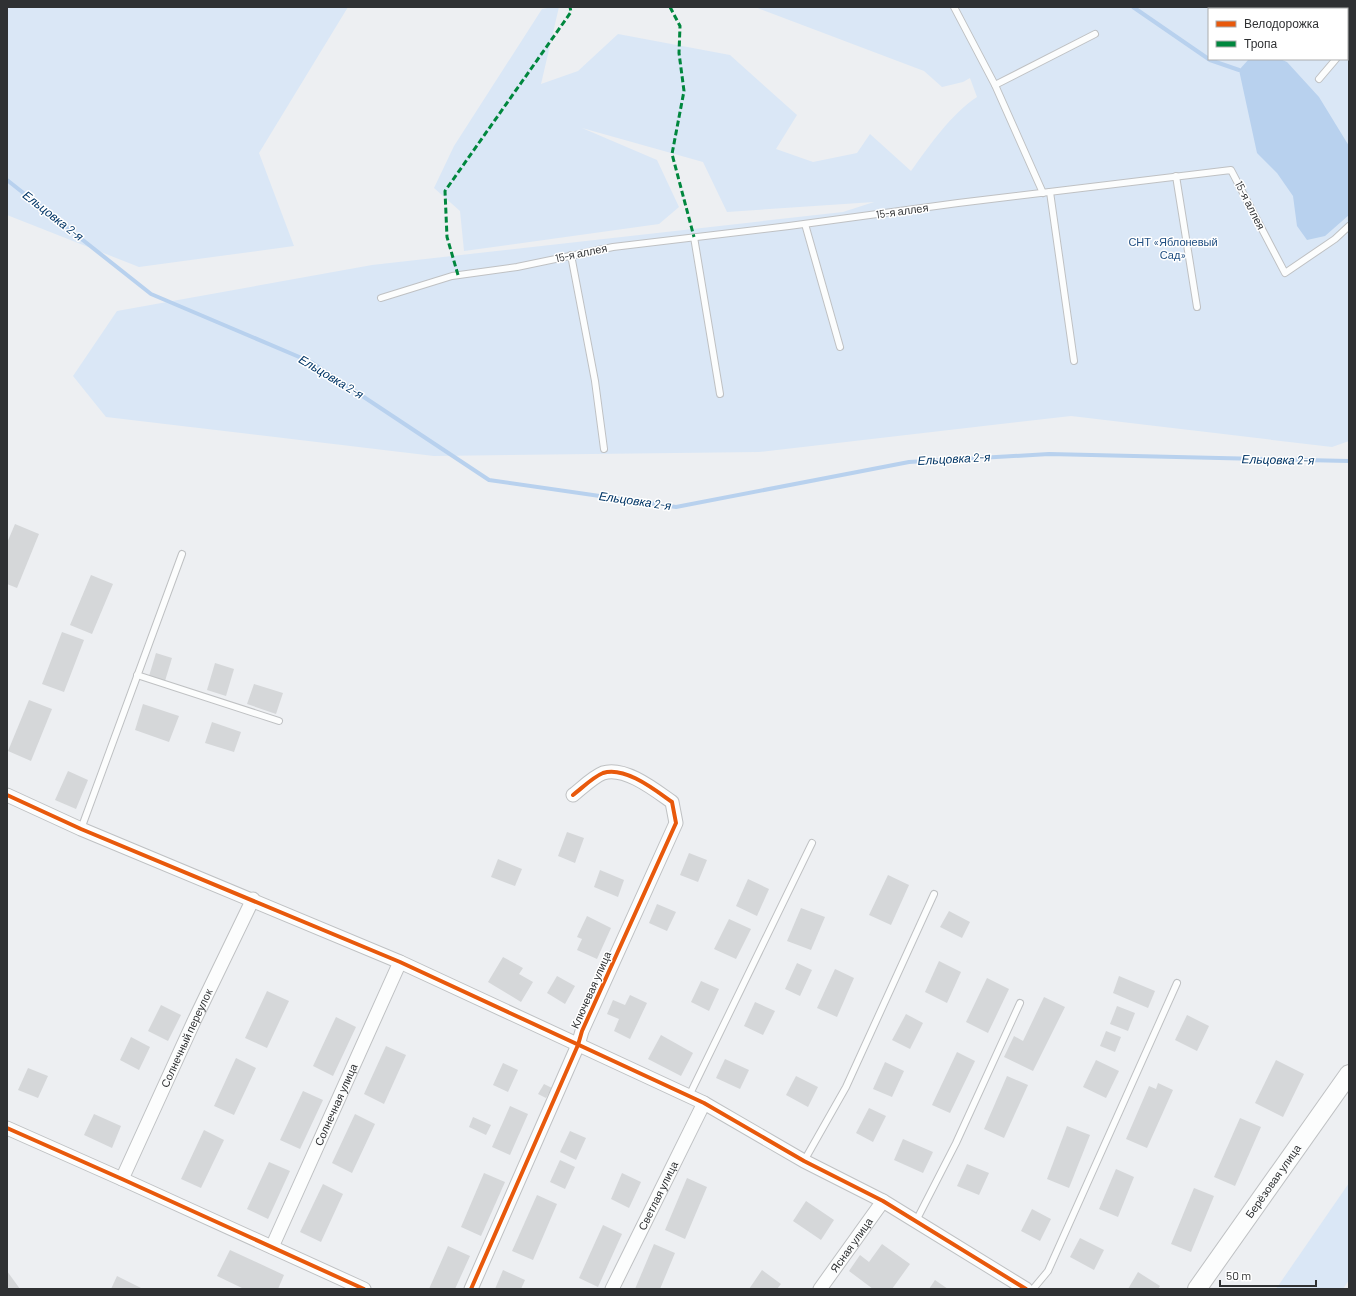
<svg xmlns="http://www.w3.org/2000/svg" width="1356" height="1296" font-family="Barlow,sans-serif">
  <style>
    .green { fill: #dae7f6; fill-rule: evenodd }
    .water { fill: #b8d1ee }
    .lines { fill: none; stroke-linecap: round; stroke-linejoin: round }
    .stream { stroke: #b8d1ee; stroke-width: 4 }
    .building { fill: #d5d7d9 }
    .lane-casing { stroke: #bfc1c3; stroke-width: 8 }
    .street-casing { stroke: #bfc1c3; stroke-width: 15 }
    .secondary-casing { stroke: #bfc1c3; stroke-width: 20 }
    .lane { stroke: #fcfdfd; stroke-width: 6 }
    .street { stroke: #fcfdfd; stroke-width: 13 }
    .secondary { stroke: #fcfdfd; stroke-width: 18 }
    .quiet { stroke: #00873e; stroke-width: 3; stroke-dasharray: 6 3; stroke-linecap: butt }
    .cycleway-casing { stroke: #fff; stroke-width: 6 }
    .cycleway { stroke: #e8590c; stroke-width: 4 }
    .labels { text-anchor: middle; stroke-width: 3; stroke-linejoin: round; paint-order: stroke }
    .street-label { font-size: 11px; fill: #2f3133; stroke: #fff }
    .park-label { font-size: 11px; fill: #204f82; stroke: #fff }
    .water-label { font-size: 12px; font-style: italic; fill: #013566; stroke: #fff }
  </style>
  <rect width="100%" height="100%" fill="#edeff2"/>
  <g class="green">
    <polygon points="7,7 348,7 259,153 294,246 139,267 7,215"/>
    <path d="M553 7H559L541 84 578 71 618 34 730 55 797 115 776 149 813 162 857 153 870 134 911 171C929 146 951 114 977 97L970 78 963 82 942 87 924 71 755 7H1349V441L1332 447 1071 416 759 452 434 456 106 417 73 376 117 311 372 265 843 212 874 202 727 212 703 162 582 128 657 160 679 207 659 224 464 251 460 211 434 188 454 146 542 9ZM1209 9H1347V59H1209Z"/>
    <polygon points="1349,1183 1349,1280 1343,1289 1276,1289"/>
  </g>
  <polygon class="water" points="1249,59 1280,59 1287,62 1319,97 1349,146 1349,215 1325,236 1307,240 1297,226 1293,196 1277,173 1257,153 1239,70"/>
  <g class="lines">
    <g class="stream">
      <polyline points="1133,7 1210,60 1239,70"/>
      <polyline points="7,180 151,294 311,362 489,480 676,507 909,462 1049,454 1349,461"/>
    </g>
  </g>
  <g class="building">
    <polygon points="15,524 39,534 17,588 7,584 7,543"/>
    <polygon points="91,575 113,584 92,634 70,625"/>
    <polygon points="62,632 84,640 64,692 42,684"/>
    <polygon points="156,653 172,658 165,681 149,676"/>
    <polygon points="215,663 234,669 226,696 207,690"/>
    <polygon points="254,684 283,693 276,714 247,704"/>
    <polygon points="29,700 52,709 31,761 8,751"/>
    <polygon points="143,704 179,716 169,742 135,730"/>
    <polygon points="212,722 241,732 234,752 205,743"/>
    <polygon points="68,771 88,780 76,809 55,800"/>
    <polygon points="567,832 584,838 575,863 558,856"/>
    <polygon points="689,853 707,860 698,882 680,875"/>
    <polygon points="498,859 522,869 515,886 491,877"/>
    <polygon points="600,870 624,880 618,897 594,887"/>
    <polygon points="888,875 909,885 891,925 869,915"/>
    <polygon points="748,879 769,889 757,916 736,906"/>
    <polygon points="657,904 676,912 667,931 649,923"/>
    <polygon points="801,908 825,917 811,950 787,941"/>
    <polygon points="949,911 970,922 962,938 940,927"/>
    <polygon points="587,916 611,928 597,959 577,950 582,939 577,937"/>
    <polygon points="729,919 751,929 736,959 714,949"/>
    <polygon points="503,957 523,968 519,974 533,982 521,1002 488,982"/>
    <polygon points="939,961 961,972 947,1003 925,992"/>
    <polygon points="797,963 812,970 800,996 785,989"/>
    <polygon points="835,969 854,978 837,1017 817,1008"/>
    <polygon points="557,976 575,986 565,1004 547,993"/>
    <polygon points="1119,976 1155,991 1148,1008 1113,993"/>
    <polygon points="987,978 1009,989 988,1033 966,1022"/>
    <polygon points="701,981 719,989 709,1011 691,1002"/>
    <polygon points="267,991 289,1001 267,1048 245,1038"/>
    <polygon points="630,995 647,1003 630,1039 614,1031 619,1019 607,1014 613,1000 625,1005"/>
    <polygon points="1044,997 1065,1007 1033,1071 1004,1057 1014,1036 1023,1041"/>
    <polygon points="755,1002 775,1011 763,1035 744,1026"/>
    <polygon points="161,1005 181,1015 168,1041 148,1031"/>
    <polygon points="1117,1006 1135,1013 1128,1031 1110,1024"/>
    <polygon points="906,1014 923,1023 910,1049 892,1040"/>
    <polygon points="1187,1015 1209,1026 1197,1051 1175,1040"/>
    <polygon points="336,1017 356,1027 333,1076 313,1066"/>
    <polygon points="1106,1031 1121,1037 1115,1052 1100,1046"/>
    <polygon points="661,1035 693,1053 681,1076 648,1059"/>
    <polygon points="131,1037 150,1047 139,1070 120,1060"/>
    <polygon points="386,1046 406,1055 384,1104 364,1094"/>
    <polygon points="957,1052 975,1061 950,1113 932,1105"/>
    <polygon points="236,1058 256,1068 234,1115 214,1106"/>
    <polygon points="725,1059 749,1070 740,1089 716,1078"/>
    <polygon points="1096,1060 1119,1071 1106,1098 1083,1087"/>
    <polygon points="1276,1060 1304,1074 1283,1117 1255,1103"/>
    <polygon points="885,1062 904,1071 892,1097 873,1089"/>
    <polygon points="503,1063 518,1070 508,1092 493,1085"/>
    <polygon points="28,1068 48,1076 38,1098 18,1090"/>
    <polygon points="796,1076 818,1087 808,1107 786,1095"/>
    <polygon points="1007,1076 1028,1085 1004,1138 984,1129"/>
    <polygon points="1158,1083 1173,1090 1147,1148 1126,1139 1149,1086 1156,1089"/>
    <polygon points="544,1084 552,1088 546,1098 538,1094"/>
    <polygon points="303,1091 323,1100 300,1149 280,1140"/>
    <polygon points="510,1106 528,1114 510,1155 492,1147"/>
    <polygon points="869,1108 886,1116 873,1142 856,1133"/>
    <polygon points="94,1114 121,1126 112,1148 84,1135"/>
    <polygon points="355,1114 375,1124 352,1173 332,1163"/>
    <polygon points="473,1117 491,1125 486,1135 469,1127"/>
    <polygon points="1240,1118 1261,1127 1235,1186 1214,1177"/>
    <polygon points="1067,1126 1090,1135 1069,1188 1047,1179"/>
    <polygon points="204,1130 224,1140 201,1188 181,1179"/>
    <polygon points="570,1131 586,1138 576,1160 560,1152"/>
    <polygon points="903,1139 933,1152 923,1173 894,1160"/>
    <polygon points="560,1160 575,1167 565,1189 550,1182"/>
    <polygon points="269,1162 290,1171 268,1219 247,1209"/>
    <polygon points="967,1164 989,1173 979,1195 957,1186"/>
    <polygon points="1116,1169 1134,1177 1118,1217 1099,1209"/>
    <polygon points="484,1173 505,1182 481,1236 461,1227"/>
    <polygon points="622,1173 641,1182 629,1208 611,1199"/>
    <polygon points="687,1178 707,1187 685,1239 665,1230"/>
    <polygon points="323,1184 343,1194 321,1242 300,1232"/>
    <polygon points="1194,1188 1214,1196 1191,1252 1171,1244"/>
    <polygon points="537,1195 557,1204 533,1260 512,1251"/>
    <polygon points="806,1201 834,1220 821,1240 793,1221"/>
    <polygon points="1032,1209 1051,1219 1040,1241 1021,1231"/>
    <polygon points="603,1225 622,1234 598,1287 579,1278"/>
    <polygon points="1080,1238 1104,1250 1094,1270 1070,1257"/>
    <polygon points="654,1244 675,1253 660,1289 635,1289"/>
    <polygon points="882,1244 910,1264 892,1289 873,1289 849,1271 860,1255 869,1262"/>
    <polygon points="448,1246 470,1256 455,1289 429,1289"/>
    <polygon points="230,1250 284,1275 278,1289 244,1289 217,1276"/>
    <polygon points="503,1270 525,1280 521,1289 495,1289"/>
    <polygon points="762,1270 781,1284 777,1289 749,1289"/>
    <polygon points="7,1271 20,1289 7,1289"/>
    <polygon points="1138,1272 1160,1286 1158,1289 1128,1289"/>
    <polygon points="117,1276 143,1289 111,1289"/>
    <polygon points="935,1280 948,1289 929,1289"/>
  </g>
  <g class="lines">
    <g class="lane-casing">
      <g id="lane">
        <polyline points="954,7 995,85 1043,193"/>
        <polyline points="1347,46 1349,44"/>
        <polyline points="1319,79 1336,59"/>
        <polyline points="995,85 1095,34"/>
        <polyline points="1176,176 1197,307"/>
        <polyline points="1050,192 1074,361"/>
        <polyline points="805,224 840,347"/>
        <polyline points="694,237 720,394"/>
        <polyline points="571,255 595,381 604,449"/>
        <polyline points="381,298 452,276 517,267 613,247 789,226 958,203 1231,170 1285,273 1335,239 1349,226"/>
        <polyline points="137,675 279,721"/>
        <polyline points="81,829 182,554"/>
        <polyline points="689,1096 812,843"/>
        <polyline points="804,1161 846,1087 934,894"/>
        <polyline points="916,1221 956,1143 1020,1003"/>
        <polyline points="1033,1289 1048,1271 1177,983"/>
      </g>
    </g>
    <g class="street-casing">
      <g id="street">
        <polyline points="7,795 81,829 400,962 704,1103 804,1161 883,1201 1026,1289"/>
        <polyline points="7,1128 122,1179 364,1289"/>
        <path id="s1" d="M122 1179 195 1019 253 899"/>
        <path id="s2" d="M272 1247 400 962"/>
        <path d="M471 1289 578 1045 582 1031 676 823 672 802C655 790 625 766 603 773 593 777 582 788 573 795"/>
        <path id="s3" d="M612 1289 704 1103"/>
        <path id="s4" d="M820 1289 883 1201"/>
      </g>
    </g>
    <g class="secondary-casing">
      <g id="secondary">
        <path id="s5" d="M1197 1289 1349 1074"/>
      </g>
    </g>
    <use href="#lane" class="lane"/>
    <use href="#street" class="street"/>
    <use href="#secondary" class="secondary"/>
    <g class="quiet">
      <polyline points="670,7 680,26 679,53 684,91 672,154 694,237"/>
      <polyline points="458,275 447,237 445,191 571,12 570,7"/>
    </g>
    <g class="cycleway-casing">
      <g id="cycleway">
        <polyline points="7,795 81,829 400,962 704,1103 804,1161 883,1201 1026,1289"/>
        <polyline points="7,1128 122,1179 364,1289"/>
        <path d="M471 1289 578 1045 582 1031 676 823 672 802C655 790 625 766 603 773 593 777 582 788 573 795"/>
      </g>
    </g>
    <use href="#cycleway" class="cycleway"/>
  </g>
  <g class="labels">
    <g class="street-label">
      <text transform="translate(1250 205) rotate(63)" y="4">15-я аллея</text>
      <text transform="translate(902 211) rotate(-8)" y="4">15-я аллея</text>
      <text transform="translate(581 253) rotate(-12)" y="4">15-я аллея</text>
      <text transform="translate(591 990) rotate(-66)" y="4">Ключевая улица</text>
      <text dy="4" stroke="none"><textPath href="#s1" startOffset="155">Солнечный переулок</textPath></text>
      <text dy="4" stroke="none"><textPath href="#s2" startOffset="156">Солнечная улица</textPath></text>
      <text dy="4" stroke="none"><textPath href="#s5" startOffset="132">Берёзовая улица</textPath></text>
      <text dy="4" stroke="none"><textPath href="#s3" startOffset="104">Светлая улица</textPath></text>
      <text dy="4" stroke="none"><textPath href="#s4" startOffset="54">Ясная улица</textPath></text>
    </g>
    <g class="park-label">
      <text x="1173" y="246">СНТ «Яблоневый<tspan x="1173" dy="13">Сад»</tspan></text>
    </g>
    <g class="water-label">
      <text transform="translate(53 216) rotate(38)" y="4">Ельцовка 2-я</text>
      <text transform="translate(331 377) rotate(31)" y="4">Ельцовка 2-я</text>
      <text transform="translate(954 459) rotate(-3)" y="4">Ельцовка 2-я</text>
      <text transform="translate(1278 460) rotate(1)" y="4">Ельцовка 2-я</text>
      <text transform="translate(635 501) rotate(8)" y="4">Ельцовка 2-я</text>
    </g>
  </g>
  <rect width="1356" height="1296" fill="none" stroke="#2f3133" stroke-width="16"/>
  <rect x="1208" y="8" width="140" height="52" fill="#ffffff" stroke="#acadad"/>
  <rect x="1216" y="21" width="20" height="6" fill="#e8590c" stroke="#acadad"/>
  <text x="1244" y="28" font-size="12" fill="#2f3133">Велодорожка</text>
  <rect x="1216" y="41" width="20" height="6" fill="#00873e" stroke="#acadad"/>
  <text x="1244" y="48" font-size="12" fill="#2f3133">Тропа</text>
  <path d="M1220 1280v6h96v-6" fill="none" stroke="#2f3133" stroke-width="2"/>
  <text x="1226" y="1280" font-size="12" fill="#2f3133" stroke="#ffffff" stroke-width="3" paint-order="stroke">50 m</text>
</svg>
